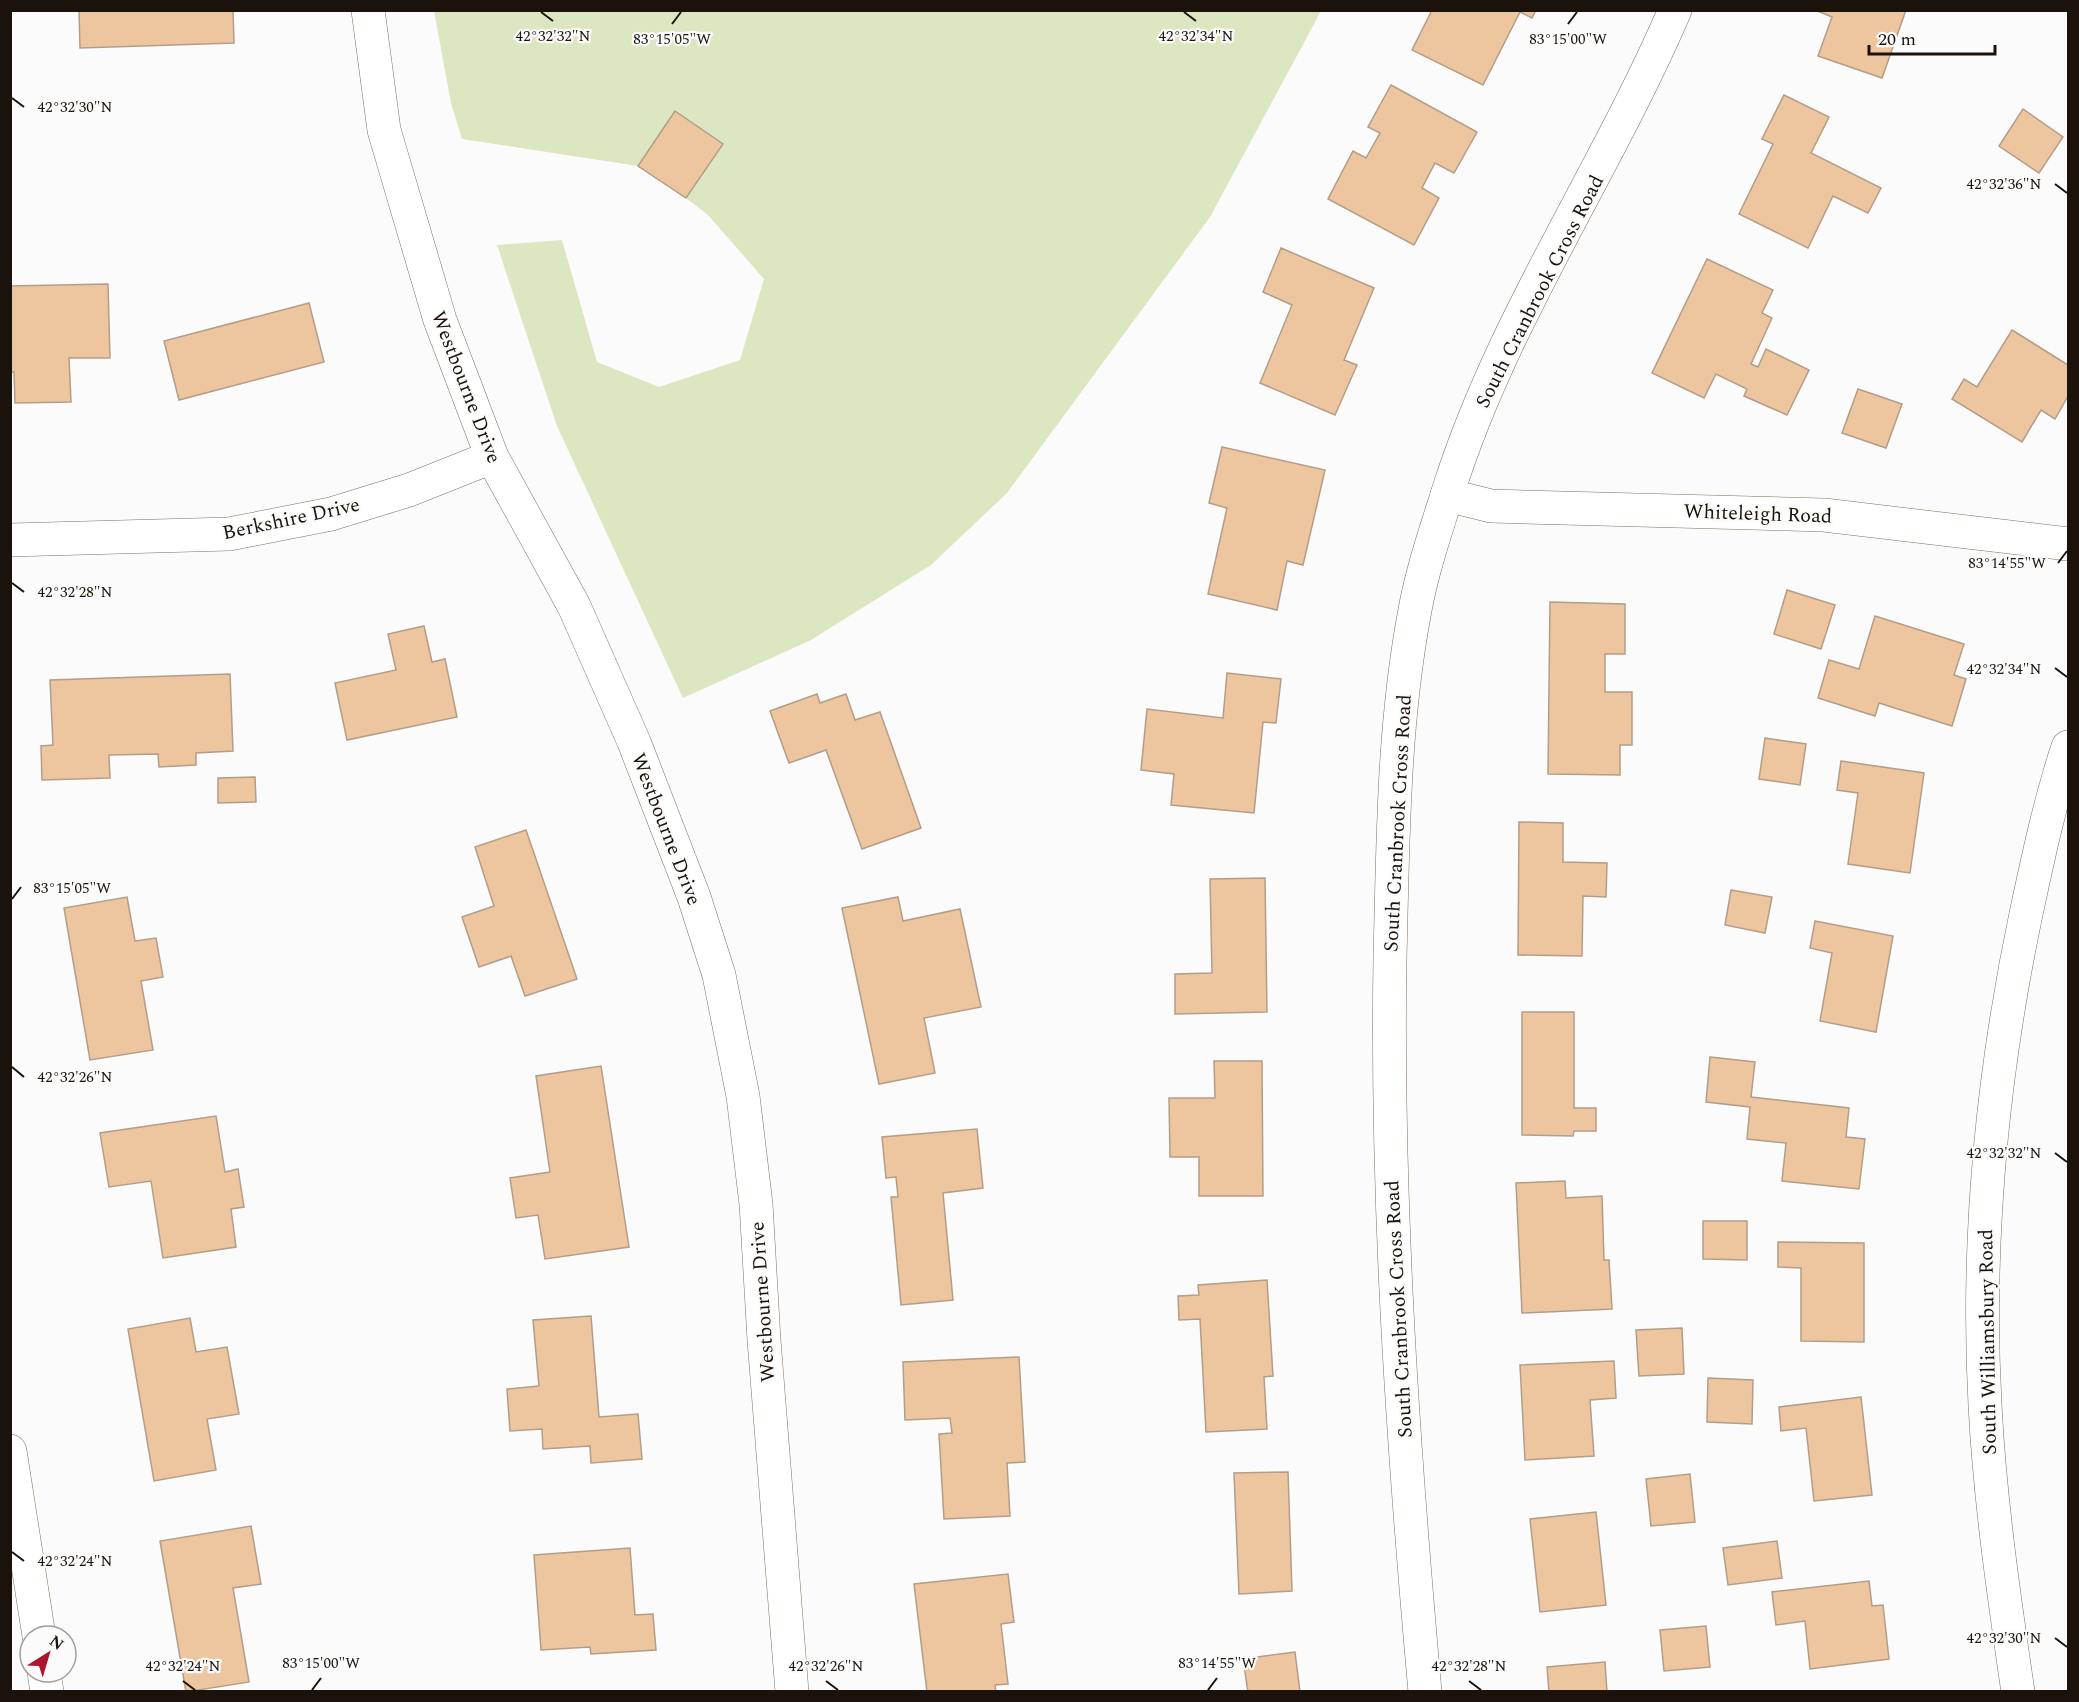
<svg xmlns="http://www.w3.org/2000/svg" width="2079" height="1702" font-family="Spectral,serif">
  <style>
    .green { fill: #dce6c1 }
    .building { fill: #edc6a0; stroke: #b49d87; stroke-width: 1.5 }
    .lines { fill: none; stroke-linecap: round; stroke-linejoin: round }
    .street-casing { stroke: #846f5a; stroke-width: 34 }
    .street { stroke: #fff; stroke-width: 33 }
    .ticks { fill: none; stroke: #1b130b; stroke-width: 2 }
    .labels { text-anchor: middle; stroke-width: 4.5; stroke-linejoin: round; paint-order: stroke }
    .street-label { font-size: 20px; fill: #1b130b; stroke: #fbfbfb }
    .ticks-label { font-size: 15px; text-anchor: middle; fill: #1b130b; stroke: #fbfbfb; stroke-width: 4.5; stroke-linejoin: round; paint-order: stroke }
  </style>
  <rect width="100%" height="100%" fill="#fbfbfb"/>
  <polygon class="green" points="434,11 1321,11 1210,217 1007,493 931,565 811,640 683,698 557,426 497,245 562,240 597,362 659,387 740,360 764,279 708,215 686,198 723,144 675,111 638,166 462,139 451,103"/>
  <g class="building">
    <polygon points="79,10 233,10 234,43 80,48"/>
    <polygon points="1432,10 1536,10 1532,18 1520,12 1483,85 1412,50"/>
    <polygon points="1906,10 1882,78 1818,56 1832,17 1815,10"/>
    <polygon points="1391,85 1477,132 1454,173 1435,163 1422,188 1439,198 1414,245 1328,199 1353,151 1366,158 1380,133 1368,127"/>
    <polygon points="1784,95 1829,117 1811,153 1881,188 1868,213 1833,196 1808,248 1739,214 1773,144 1762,139"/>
    <polygon points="2023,109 2063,137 2039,173 1999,146"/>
    <polygon points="675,111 723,144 686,198 638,166"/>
    <polygon points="1281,248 1374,288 1344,360 1357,365 1335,415 1260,383 1292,305 1263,292"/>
    <polygon points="1707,259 1773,290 1762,313 1772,318 1751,364 1758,367 1766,349 1809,370 1787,415 1744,396 1747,389 1716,374 1704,398 1652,373"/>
    <polygon points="108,284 110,358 69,358 71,402 15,403 14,372 10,372 10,286"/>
    <polygon points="309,303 324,362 179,400 164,341"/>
    <polygon points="2012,330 2068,365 2068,396 2055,419 2041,410 2022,442 1952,399 1964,379 1977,387"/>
    <polygon points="1858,389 1902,404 1886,448 1842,433"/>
    <polygon points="1222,447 1325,470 1303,565 1287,561 1277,610 1208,594 1227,508 1209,503"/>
    <polygon points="1787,590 1835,605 1821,649 1774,634"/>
    <polygon points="1550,602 1625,604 1625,654 1605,654 1605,692 1632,692 1632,745 1620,745 1620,775 1548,774"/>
    <polygon points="1875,616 1964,644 1954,675 1966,679 1952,726 1879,703 1875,716 1818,698 1829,660 1859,669"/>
    <polygon points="424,626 432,662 445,659 457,717 347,740 335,683 396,670 388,634"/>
    <polygon points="1227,673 1281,679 1276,723 1263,722 1254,813 1171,805 1174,774 1141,770 1147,709 1223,718"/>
    <polygon points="230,674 233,751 196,753 196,765 159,767 158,754 109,755 110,778 42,780 41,746 53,745 50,680"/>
    <polygon points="817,694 820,703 846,694 855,720 880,712 921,828 862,849 826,750 789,763 770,711"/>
    <polygon points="1765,738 1806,744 1800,785 1759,779"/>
    <polygon points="1841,761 1924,773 1910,873 1848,864 1858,793 1837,790"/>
    <polygon points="255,777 256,802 218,803 218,778"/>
    <polygon points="1519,822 1563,823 1563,862 1607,863 1606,897 1583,896 1582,956 1518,955"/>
    <polygon points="526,830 577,979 525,996 511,956 479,967 462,917 494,906 475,847"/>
    <polygon points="1265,878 1267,1012 1175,1014 1175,974 1212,973 1210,879"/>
    <polygon points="1731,890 1772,897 1765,933 1725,925"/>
    <polygon points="127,897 135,941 156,938 163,977 141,981 153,1050 90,1060 64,908"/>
    <polygon points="898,897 903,921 960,909 981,1007 924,1018 935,1073 879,1084 842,908"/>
    <polygon points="1815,921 1893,936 1876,1032 1820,1021 1832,953 1810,948"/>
    <polygon points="1522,1012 1574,1012 1574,1108 1596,1108 1596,1131 1574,1131 1573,1136 1522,1135"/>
    <polygon points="1710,1057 1755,1062 1751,1097 1849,1108 1846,1137 1865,1139 1859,1189 1782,1181 1786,1143 1747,1139 1750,1107 1706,1102"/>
    <polygon points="1214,1061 1262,1061 1263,1196 1199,1196 1199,1157 1170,1157 1169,1098 1215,1098"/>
    <polygon points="601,1066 629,1247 545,1259 538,1215 516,1218 510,1178 550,1172 536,1076"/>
    <polygon points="216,1116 225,1172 238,1169 244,1207 231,1209 236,1247 163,1258 151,1181 109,1187 100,1133"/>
    <polygon points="977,1129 983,1188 943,1193 953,1300 901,1305 891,1197 898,1197 896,1177 886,1178 882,1137"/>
    <polygon points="1565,1181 1566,1198 1602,1196 1604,1260 1609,1260 1612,1309 1522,1313 1516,1183"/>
    <polygon points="1703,1221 1747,1221 1747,1260 1703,1259"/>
    <polygon points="1778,1242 1864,1243 1864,1342 1801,1341 1801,1268 1778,1267"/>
    <polygon points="1267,1280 1273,1376 1264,1377 1267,1429 1206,1432 1200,1319 1179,1320 1178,1296 1199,1295 1198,1285"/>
    <polygon points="591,1316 599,1417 638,1414 642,1459 591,1463 590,1446 543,1449 542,1429 510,1431 507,1389 539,1386 533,1320"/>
    <polygon points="190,1318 196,1352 227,1347 239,1414 207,1419 216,1470 154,1481 128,1329"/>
    <polygon points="1682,1328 1684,1374 1639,1376 1636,1330"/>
    <polygon points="1019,1357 1025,1462 1007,1463 1010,1516 944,1519 939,1434 952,1433 950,1418 905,1420 903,1362"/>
    <polygon points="1614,1361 1616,1398 1590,1400 1594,1456 1525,1460 1520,1365"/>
    <polygon points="1708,1378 1753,1380 1752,1424 1707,1422"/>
    <polygon points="1861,1397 1872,1495 1814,1501 1806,1428 1781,1431 1779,1407"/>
    <polygon points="1288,1472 1292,1591 1239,1594 1234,1473"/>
    <polygon points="1690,1474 1695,1522 1651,1526 1646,1479"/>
    <polygon points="1596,1512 1606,1605 1540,1612 1530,1519"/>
    <polygon points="251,1526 261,1584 233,1588 249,1682 186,1692 160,1541"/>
    <polygon points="1777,1541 1782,1578 1728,1585 1723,1548"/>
    <polygon points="630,1548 635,1615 653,1614 656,1650 591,1654 590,1647 541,1650 534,1555"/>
    <polygon points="1008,1574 1014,1622 1001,1624 1008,1684 995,1685 996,1692 927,1692 914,1584"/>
    <polygon points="1869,1581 1872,1606 1883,1605 1889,1659 1810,1669 1805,1621 1776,1625 1772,1592"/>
    <polygon points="1706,1626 1710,1667 1664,1671 1660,1630"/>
    <polygon points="1295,1652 1300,1692 1248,1692 1243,1659"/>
    <polygon points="1605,1662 1607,1692 1549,1692 1547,1667"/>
  </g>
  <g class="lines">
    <g class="street-casing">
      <g id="street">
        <polyline points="368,10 384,130 440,320 492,457 574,606 634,742 694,897 719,975 743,1096 756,1204 764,1340 792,1692"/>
        <polyline points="1447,495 1491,506 1824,515 2068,544"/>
        <polyline points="10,540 229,534 331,514 409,490 492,457"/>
        <polyline points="10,1451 39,1636"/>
        <polyline points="44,1672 47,1692"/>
        <path d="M1425 1692C1403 1448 1386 1203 1390 958 1393 842 1393 725 1415 610 1422 571 1436 530 1448 492 1501 322 1605 173 1675 10"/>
        <path d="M2018 1692C2004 1597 1990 1501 1985 1405 1976 1240 1992 1076 2026 914 2038 858 2050 801 2068 747"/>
      </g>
    </g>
    <use href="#street" class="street"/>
  </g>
  <path class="ticks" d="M541 12 553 21M1184 12 1196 21M672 24 681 12M1568 24 1577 12M12 98 24 107M2055 184 2067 193M2058 563 2067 551M12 583 24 592M2055 668 2067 677M12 899 21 887M12 1067 24 1077M2055 1153 2067 1162M12 1552 24 1561M2055 1638 2067 1647M183 1681 195 1690M826 1681 838 1690M1469 1681 1481 1690M312 1690 321 1678M1208 1690 1217 1678"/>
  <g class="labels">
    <g class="street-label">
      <text transform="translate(1539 291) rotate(-63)" y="7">South Cranbrook Cross Road</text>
      <text transform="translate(467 387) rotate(69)" y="7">Westbourne Drive</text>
      <text transform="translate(1758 513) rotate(2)" y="7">Whiteleigh Road</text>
      <text transform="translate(291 518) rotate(-12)" y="7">Berkshire Drive</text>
      <text transform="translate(1397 823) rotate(-87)" y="7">South Cranbrook Cross Road</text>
      <text transform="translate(667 829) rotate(69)" y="7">Westbourne Drive</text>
      <text transform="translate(762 1302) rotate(-94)" y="7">Westbourne Drive</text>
      <text transform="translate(1398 1309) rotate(-93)" y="7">South Cranbrook Cross Road</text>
      <text transform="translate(1987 1342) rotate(-91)" y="7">South Williamsbury Road</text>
    </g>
  </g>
  <g class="ticks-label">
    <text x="553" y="41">42°32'32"N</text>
    <text x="1196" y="41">42°32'34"N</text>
    <text x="672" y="44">83°15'05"W</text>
    <text x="1568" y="44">83°15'00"W</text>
    <text x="75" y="112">42°32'30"N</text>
    <text x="2004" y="189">42°32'36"N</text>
    <text x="2007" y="568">83°14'55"W</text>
    <text x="75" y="597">42°32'28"N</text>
    <text x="2004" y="674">42°32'34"N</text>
    <text x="72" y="893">83°15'05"W</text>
    <text x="75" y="1082">42°32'26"N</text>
    <text x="2004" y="1158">42°32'32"N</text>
    <text x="75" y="1566">42°32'24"N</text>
    <text x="2004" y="1643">42°32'30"N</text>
    <text x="321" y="1668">83°15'00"W</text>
    <text x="1217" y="1668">83°14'55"W</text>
    <text x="183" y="1671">42°32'24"N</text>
    <text x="826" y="1671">42°32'26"N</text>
    <text x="1469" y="1671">42°32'28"N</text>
  </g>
  <rect width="2079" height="1702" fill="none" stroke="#1b130b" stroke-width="24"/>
  <g transform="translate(48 1654) rotate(37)"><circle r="28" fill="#fbfbfb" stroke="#a19e9b" stroke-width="1.5"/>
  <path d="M0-4.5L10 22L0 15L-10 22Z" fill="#ab162c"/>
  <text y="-9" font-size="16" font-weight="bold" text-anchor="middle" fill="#1b130b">N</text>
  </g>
  <path d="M1869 45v9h126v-9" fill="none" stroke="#1b130b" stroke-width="3"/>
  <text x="1878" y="45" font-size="18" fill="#1b130b" stroke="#fbfbfb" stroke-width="4.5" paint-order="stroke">20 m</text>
</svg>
